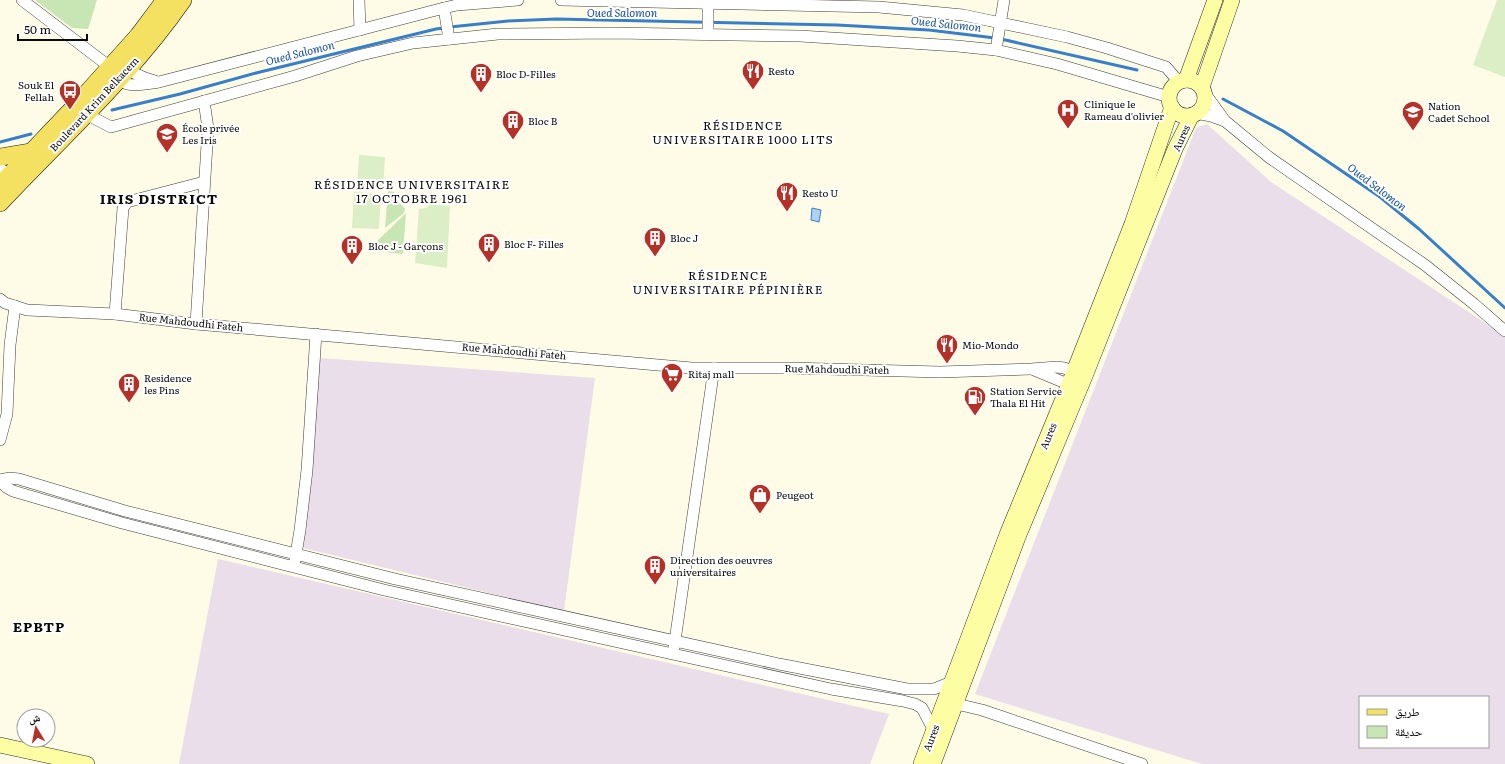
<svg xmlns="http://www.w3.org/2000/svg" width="1505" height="764" font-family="Literata,'Noto Naskh Arabic',serif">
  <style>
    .industrial { fill: #e9dee9; fill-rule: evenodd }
    .green { fill: #c8e6b3 }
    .pitch { fill: #dbeec5 }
    .water { fill: #aed2f4; stroke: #387ec8 }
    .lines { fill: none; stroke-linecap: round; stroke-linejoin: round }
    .stream { stroke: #387ec8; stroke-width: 3 }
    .street-casing { stroke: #3d3d3d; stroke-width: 12 }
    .secondary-casing { stroke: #2c2c2c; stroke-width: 16 }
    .primary-casing { stroke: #1b1b1b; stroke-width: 18 }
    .street { stroke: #fff; stroke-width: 11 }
    .secondary { stroke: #fdfda4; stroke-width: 15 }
    .primary { stroke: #f4e161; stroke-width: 17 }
    .labels { text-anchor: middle; stroke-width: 4; stroke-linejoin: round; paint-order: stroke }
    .poi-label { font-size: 10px; fill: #0a0a0a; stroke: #fff; text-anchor: start }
    .street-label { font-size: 10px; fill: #0a0a0a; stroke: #fff }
    .water-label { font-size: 11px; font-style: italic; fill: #195196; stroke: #fff }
    .quarter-label { font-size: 12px; letter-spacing: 1px; fill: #0a0a0a; stroke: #fff }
    .district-label { font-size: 14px; font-weight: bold; letter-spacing: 1px; fill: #0a0a0a; stroke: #fff }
  </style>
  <rect width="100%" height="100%" fill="#fefce7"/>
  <g class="industrial">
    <path d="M1207 124 1271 182 1505 336V764H1202L975 694 1196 128ZM1360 697H1488V747H1360Z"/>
    <polygon points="320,358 595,378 564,611 303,548"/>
    <polygon points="218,559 889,714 870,764 179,764"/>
  </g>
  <g class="green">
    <polygon points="35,0 97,0 88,29 72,28"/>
    <polygon points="388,191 394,192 397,200 405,209 404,213 385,228"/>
    <polygon points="406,213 403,254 368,250"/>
  </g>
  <g class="pitch">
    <polygon points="1497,0 1505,0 1505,77 1473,65"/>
    <polygon points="359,155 385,157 383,188 357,186"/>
    <polygon points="354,192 381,194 379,229 352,228"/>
    <polygon points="431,204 450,206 447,268 415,263 419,209 426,208"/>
  </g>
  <polygon class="water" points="812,208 821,210 819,222 811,220"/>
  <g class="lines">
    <g class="stream">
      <polyline points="450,27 508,21 556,19 837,25 929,30 995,38"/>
      <polyline points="1001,39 1137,70"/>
      <polyline points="1223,99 1283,131 1380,197 1419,229 1505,308"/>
      <polyline points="112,110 180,94 256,73 436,29 444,28"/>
      <polyline points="0,142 31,134"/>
    </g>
    <g class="street-casing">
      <g id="street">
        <path d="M22 0 110 67C120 91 138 85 159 82L444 8 457 5 518 0"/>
        <polyline points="359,0 360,30"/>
        <polyline points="561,0 879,7 963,15 1067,37 1107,48 1166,67 1179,82"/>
        <polyline points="708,3 708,34"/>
        <polyline points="444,8 449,39"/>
        <polyline points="996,50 1004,0"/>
        <polyline points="123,68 145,78 155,81"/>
        <polyline points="1204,92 1225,121 1270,158 1425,265 1474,304 1505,331"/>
        <polyline points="1196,113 1211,116 1225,121"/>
        <polyline points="86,114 111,127 295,76 357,56 413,43 498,34 614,33 800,36 957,46 996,50 1057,64 1169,97"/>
        <polyline points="0,168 8,176 11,182"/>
        <polyline points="0,299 5,303 27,310 115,314 196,324 692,368 790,368 940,372 1031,369 1057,367 1064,368 1081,374"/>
        <polyline points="115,314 123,208 127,202 204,182"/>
        <polyline points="196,324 208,128 204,101"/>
        <polyline points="1034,370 1075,387"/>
        <polyline points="0,440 7,414 10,345 15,306"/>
        <polyline points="0,480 9,478 19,479 125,511 395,579 779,664 907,689 934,689 951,682"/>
        <polyline points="0,481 6,487 13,491 122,523 384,590 523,621 831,689 903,701 915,704 922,708 934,731"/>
        <polyline points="295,560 300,530 307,470 316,334"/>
        <polyline points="674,648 714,368"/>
        <polyline points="948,702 982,710 1142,764"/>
      </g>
    </g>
    <g class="secondary-casing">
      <g id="secondary">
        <polyline points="1186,80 1215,0"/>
        <circle cx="1187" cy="98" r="18"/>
        <polyline points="1202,87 1232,0"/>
        <polyline points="0,745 87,764"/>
        <polyline points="921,764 1008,532 1069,384 1132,224 1172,107"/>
        <polyline points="933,764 1018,537 1085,376 1175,149 1192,115"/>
      </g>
    </g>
    <g class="primary-casing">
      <g id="primary">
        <polyline points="0,157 31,152"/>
        <polyline points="0,185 77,104 138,36 165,0"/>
        <path d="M0 203C62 137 131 75 183 0"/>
      </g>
    </g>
    <use href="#street" class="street"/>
    <use href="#secondary" class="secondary"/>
    <use href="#primary" class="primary"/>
  </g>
  <defs>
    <g id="restaurant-pin" transform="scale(1.15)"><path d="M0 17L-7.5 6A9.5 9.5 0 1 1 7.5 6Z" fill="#b43128" stroke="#fff"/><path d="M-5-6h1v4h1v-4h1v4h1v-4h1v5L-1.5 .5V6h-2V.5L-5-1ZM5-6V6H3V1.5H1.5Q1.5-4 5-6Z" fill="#fff"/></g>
    <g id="building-pin" transform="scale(1.15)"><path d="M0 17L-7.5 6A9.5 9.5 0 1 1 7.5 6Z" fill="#b43128" stroke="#fff"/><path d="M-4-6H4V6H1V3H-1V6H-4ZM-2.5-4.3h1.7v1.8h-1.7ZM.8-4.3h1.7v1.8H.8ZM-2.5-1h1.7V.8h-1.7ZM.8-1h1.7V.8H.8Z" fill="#fff"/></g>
    <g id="bus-pin" transform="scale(1.15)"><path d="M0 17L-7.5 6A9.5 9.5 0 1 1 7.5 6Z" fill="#b43128" stroke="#fff"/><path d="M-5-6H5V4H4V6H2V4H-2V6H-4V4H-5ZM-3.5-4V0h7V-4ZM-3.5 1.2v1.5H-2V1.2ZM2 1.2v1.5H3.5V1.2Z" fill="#fff"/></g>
    <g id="hospital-pin" transform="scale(1.15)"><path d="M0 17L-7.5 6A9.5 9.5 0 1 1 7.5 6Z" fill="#b43128" stroke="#fff"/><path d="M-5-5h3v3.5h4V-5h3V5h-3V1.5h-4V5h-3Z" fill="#fff"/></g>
    <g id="school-pin" transform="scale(1.15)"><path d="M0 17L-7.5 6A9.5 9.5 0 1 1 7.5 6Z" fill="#b43128" stroke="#fff"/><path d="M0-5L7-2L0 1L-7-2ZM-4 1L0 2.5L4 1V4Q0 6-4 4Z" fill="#fff"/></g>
    <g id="supermarket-pin" transform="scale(1.15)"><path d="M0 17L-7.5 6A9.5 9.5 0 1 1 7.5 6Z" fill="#b43128" stroke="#fff"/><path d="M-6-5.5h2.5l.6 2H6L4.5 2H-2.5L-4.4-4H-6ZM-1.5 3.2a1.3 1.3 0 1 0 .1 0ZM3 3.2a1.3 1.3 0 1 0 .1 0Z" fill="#fff"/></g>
    <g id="fuel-pin" transform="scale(1.15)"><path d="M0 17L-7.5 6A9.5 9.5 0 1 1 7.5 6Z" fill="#b43128" stroke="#fff"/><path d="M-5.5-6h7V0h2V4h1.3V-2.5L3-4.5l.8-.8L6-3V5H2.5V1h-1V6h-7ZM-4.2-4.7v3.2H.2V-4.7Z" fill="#fff"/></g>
    <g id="shop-pin" transform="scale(1.15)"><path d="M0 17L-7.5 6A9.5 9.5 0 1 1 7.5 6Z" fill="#b43128" stroke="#fff"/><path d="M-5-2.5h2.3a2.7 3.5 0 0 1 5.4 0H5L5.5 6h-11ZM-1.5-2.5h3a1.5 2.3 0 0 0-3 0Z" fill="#fff"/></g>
  </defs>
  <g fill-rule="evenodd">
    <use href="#restaurant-pin" x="753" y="71"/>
    <use href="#building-pin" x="481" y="74"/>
    <use href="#bus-pin" x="70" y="91"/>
    <use href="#hospital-pin" x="1068" y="110"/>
    <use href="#school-pin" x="1413" y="112"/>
    <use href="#building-pin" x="513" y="121"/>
    <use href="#school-pin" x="167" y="134"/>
    <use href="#restaurant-pin" x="787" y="193"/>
    <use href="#building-pin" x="655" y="238"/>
    <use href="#building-pin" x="489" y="244"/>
    <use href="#building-pin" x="352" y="246"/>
    <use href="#restaurant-pin" x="947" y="345"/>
    <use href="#supermarket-pin" x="672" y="374"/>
    <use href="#building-pin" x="129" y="384"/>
    <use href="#fuel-pin" x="975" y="397"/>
    <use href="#shop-pin" x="760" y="495"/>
    <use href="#building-pin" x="655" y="566"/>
  </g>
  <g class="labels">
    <g class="poi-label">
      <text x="768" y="75">Resto</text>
      <text x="496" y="78">Bloc D-Filles</text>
      <text x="54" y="89" text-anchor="end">Souk El<tspan x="54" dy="12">Fellah</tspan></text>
      <text x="1084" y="108">Clinique le<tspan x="1084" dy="12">Rameau d'olivier</tspan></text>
      <text x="1428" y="110">Nation<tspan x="1428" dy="12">Cadet School</tspan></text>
      <text x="528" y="125">Bloc B</text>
      <text x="182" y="132">École privée<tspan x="182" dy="12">Les Iris</tspan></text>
      <text x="802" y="197">Resto U</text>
      <text x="670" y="242">Bloc J</text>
      <text x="504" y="248">Bloc F- Filles</text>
      <text x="368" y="250">Bloc J - Garçons</text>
      <text x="962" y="349">Mio-Mondo</text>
      <text x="688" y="378">Ritaj mall</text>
      <text x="144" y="382">Residence<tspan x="144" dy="12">les Pins</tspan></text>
      <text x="990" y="395">Station Service<tspan x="990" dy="12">Thala El Hit</tspan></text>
      <text x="776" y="499">Peugeot</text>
      <text x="670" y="564">Direction des oeuvres<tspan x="670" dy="12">universitaires</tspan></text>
    </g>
    <g class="street-label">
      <text transform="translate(94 104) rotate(-47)" y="4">Boulevard Krim Belkacem</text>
      <text transform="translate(1181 138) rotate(-66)" y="4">Aures</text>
      <text transform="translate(191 322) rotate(6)" y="4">Rue Mahdoudhi Fateh</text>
      <text transform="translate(514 351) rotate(5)" y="4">Rue Mahdoudhi Fateh</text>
      <text transform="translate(837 369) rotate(1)" y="4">Rue Mahdoudhi Fateh</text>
      <text transform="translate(1048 436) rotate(-68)" y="4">Aures</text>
      <text transform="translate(931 738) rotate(-69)" y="4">Aures</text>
    </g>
    <g class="water-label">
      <text x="622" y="17">Oued Salomon</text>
      <text transform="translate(946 24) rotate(6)" y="4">Oued Salomon</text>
      <text transform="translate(300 53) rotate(-14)" y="4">Oued Salomon</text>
      <text transform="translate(1377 187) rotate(37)" y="4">Oued Salomon</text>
    </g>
    <g class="quarter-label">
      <text x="743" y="130">RÉSIDENCE<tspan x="743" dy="14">UNIVERSITAIRE 1000 LITS</tspan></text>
      <text x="412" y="189">RÉSIDENCE UNIVERSITAIRE<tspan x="412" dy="14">17 OCTOBRE 1961</tspan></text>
      <text x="728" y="280">RÉSIDENCE<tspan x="728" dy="14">UNIVERSITAIRE PÉPINIÈRE</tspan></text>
    </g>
    <g class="district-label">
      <text x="159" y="204">IRIS DISTRICT</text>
      <text x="39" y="632">EPBTP</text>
    </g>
  </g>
  <rect x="1359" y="696" width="130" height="52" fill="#ffffff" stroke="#9d9d9d"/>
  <rect x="1367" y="709" width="20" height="6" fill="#f4e161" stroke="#9d9d9d"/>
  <text x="1395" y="716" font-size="12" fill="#0a0a0a">طريق</text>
  <rect x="1367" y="726" width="20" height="12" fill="#c8e6b3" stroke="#9d9d9d"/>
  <text x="1395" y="736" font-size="12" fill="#0a0a0a">حديقة</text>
  <g transform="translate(36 728) rotate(350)"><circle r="19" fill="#ffffff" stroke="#9d9d9d"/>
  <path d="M0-3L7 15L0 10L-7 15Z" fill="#b43128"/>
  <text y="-6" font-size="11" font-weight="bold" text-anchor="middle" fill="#0a0a0a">ش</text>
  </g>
  <path d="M18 34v6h69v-6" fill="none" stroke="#0a0a0a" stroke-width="2"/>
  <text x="24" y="34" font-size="12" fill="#0a0a0a" stroke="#ffffff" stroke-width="3" paint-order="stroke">50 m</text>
</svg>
